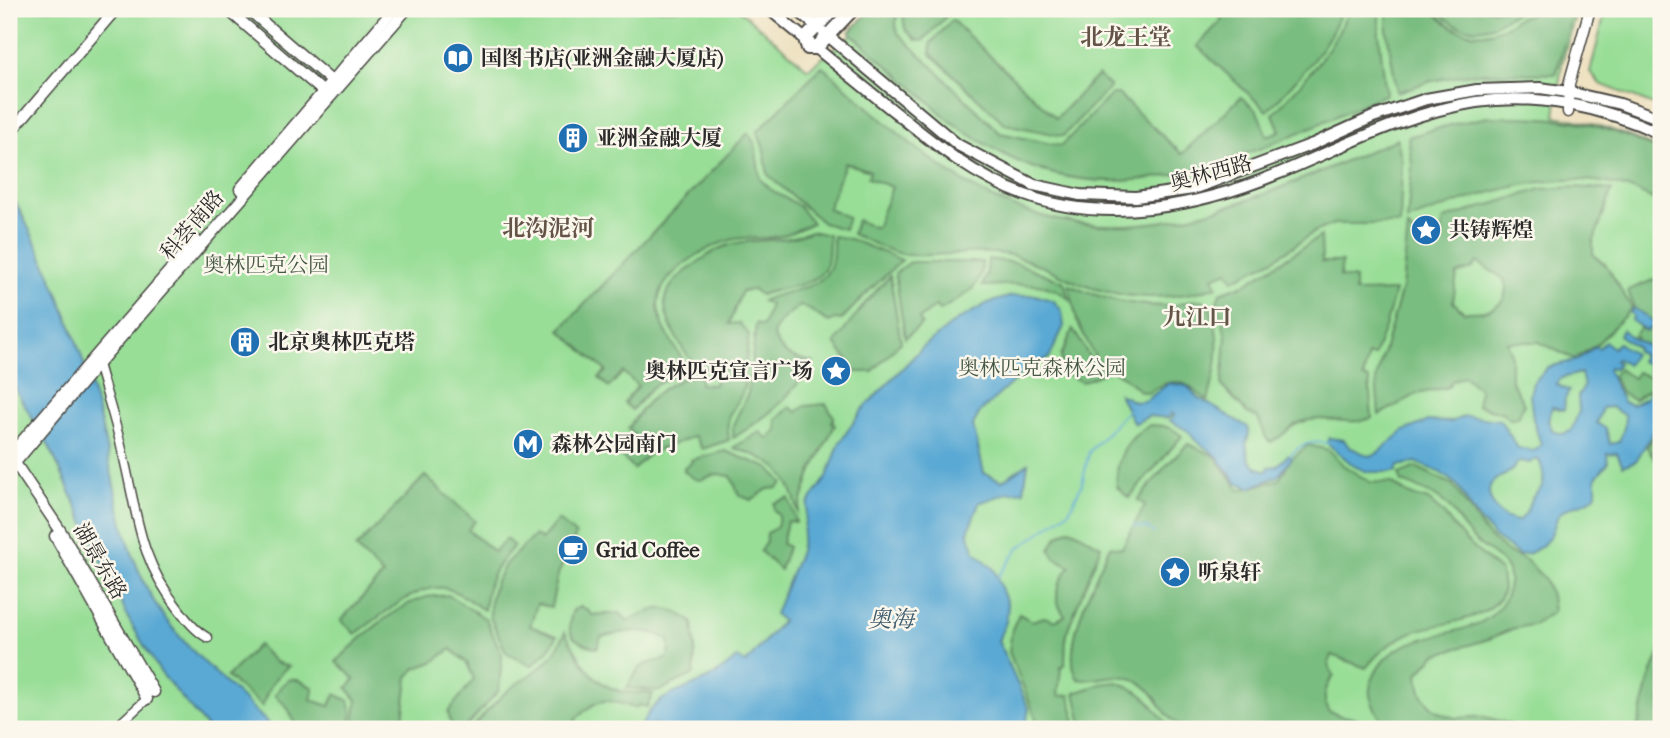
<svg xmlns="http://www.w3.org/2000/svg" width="1670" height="738" font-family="'IM FELL French Canon','Noto Serif SC',serif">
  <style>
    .green { fill: #99de97; stroke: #628461; stroke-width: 2 }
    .forest { fill: #7abd80; stroke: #527456; stroke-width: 2; fill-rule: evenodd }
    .water { fill: #5aa9d4; stroke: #426a80; stroke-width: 2; fill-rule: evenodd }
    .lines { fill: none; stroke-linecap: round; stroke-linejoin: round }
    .stream { stroke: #5aa9d4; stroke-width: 2 }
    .minor-casing { stroke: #484642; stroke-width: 11 }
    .tertiary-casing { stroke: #484642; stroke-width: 13 }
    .secondary-casing { stroke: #484642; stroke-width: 14 }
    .primary-casing { stroke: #484642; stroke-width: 16 }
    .minor { stroke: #fff; stroke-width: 8 }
    .tertiary { stroke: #fff; stroke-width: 10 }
    .secondary { stroke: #fff; stroke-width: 10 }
    .primary { stroke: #fff; stroke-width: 12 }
    .labels { text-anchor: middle; stroke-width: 5; stroke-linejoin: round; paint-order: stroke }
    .poi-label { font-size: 21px; font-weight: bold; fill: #2b2b2b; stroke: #fbf7ec; text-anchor: start }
    .street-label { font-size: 21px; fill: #2b2b2b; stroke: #fbf7ec }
    .park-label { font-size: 21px; fill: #465846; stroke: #fbf7ec }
    .neighbourhood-label { font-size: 23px; font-weight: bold; fill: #635447; stroke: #fbf7ec }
    .water-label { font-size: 23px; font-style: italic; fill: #3e5d6f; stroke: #fbf7ec }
  </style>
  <rect width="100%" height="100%" fill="#fbf7ec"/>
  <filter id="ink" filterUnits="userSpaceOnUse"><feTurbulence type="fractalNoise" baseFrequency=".0143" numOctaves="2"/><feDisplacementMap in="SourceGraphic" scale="14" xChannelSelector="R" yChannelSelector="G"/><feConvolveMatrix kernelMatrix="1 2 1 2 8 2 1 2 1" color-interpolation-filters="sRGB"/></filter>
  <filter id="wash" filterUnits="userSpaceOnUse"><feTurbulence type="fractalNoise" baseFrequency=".00686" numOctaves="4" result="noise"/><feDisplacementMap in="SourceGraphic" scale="28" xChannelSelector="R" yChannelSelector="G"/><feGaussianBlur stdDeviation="1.57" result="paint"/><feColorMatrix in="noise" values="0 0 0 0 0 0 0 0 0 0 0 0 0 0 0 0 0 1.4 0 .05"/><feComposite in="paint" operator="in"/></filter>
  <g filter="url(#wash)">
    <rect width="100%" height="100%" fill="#eee2c2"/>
    <g class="green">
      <path d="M9 9H738L808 69 856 31 876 9H1577L1562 63 1555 116C1594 122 1627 133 1661 151V729H9Z"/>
      <polygon points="1606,9 1661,9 1661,108 1600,84 1590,72"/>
    </g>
    <g class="forest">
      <path d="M871 9H901C895 17 895 24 898 33L1000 133 1061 146 1112 94H1118L1182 154 1241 97 1257 111 1267 136 1280 131 1273 114C1303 81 1333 51 1349 9H1379V34L1386 94C1269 145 1130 223 1003 154 985 144 965 133 949 120 937 110 926 98 914 88 892 69 870 52 850 32Z"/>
      <polygon points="911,9 953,9 923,41 916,40 905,29 903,17"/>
      <path d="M1229 9H1262L1269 15 1275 9H1342C1328 50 1296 80 1267 111L1197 46 1221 21V17Z"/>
      <path d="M1387 9H1432C1450 30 1472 40 1499 29 1506 27 1512 21 1518 18 1534 11 1556 13 1573 11L1556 74 1476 73 1432 81 1397 92 1387 32Z"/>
      <path d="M1438 9H1538C1531 10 1522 10 1516 13 1507 16 1500 23 1492 26 1471 33 1450 27 1438 9Z"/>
      <polygon points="952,20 1056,118 1098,75 1110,87 1063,136 1005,124 931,54 930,44"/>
      <path d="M822 66C873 110 924 162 985 194 1128 268 1263 195 1397 139L1402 162 1400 224H1334L1316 231 1273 260 1233 280 1228 271 1213 277 1217 286C1170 303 1115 300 1069 279 1050 270 1031 260 1010 255 977 249 941 257 907 255 892 254 867 240 852 234L857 220 876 228 892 187 868 178 870 171 845 163 828 209 848 217 844 229 823 223 768 175 763 146 757 132Z"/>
      <path d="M1488 117C1560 116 1596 119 1661 152V204C1583 154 1485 192 1407 221L1412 164 1408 137 1450 125Z"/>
      <path d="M748 133 755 144 760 179 770 189 799 206 812 223C798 230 783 237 767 238 756 239 745 237 735 239 708 244 658 274 658 305 659 326 677 350 688 368L652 387 632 410 624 403 638 386 623 372 609 387 599 378 606 371 560 330Z"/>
      <path d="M1577 187 1612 190 1593 243V255L1606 265 1632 308 1597 344 1574 359 1539 342H1507L1511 352V381L1524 404 1518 418 1510 419 1503 413 1477 405 1480 390 1464 376 1452 381 1448 387 1417 394 1379 415 1376 379 1402 288 1408 227 1417 238 1431 241 1441 234 1444 219 1541 189ZM1477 262 1504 279C1513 307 1487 313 1464 312L1453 302 1457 274 1472 269Z"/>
      <path d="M811 231 829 235C829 244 829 255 827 264 818 289 781 286 761 295L753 290 742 291 729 324 739 323 749 334 745 372 697 368C685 354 659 315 666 296 670 283 683 273 694 265 708 255 720 246 737 243 765 238 782 244 811 231Z"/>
      <path d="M833 236 850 239 902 260 870 290 841 320 835 319 829 322C818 317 811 308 800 306 788 314 778 321 773 335 783 357 791 357 813 362 790 398 769 416 733 438V425L748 393 756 324 763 326 770 304 762 301C784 289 822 292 831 265 834 256 833 245 833 236Z"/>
      <path d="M1321 236 1322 262H1342L1340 277 1355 279V292L1395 291 1385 328 1374 356 1368 355 1363 378 1369 379 1372 418C1347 427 1325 413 1299 423 1288 427 1282 439 1270 442L1266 438 1258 418 1247 413 1222 386 1226 336 1217 302 1220 293 1247 283Z"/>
      <path d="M988 259 1017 263 1064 282 1069 299C1044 277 1012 286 982 286L987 272Z"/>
      <path d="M910 262H982C983 290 960 297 939 311L936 306 919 319 922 324 905 338 895 274Z"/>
      <polygon points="890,276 901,342 872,372 856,372 835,343 866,302"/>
      <polygon points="1661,277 1661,327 1634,308 1628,290"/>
      <path d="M1069 285C1101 299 1134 306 1169 306 1180 306 1196 296 1206 302 1211 305 1211 311 1213 316 1222 345 1216 372 1208 401 1183 381 1175 374 1148 393L1140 391 1125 378 1096 359 1077 321Z"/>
      <polygon points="1640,328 1646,331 1648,328 1661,333 1661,352 1635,340 1637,338 1634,336"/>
      <polygon points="1073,329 1092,361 1106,372 1082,382 1063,373 1061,356"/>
      <polygon points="1618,369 1633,378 1637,372 1651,378 1652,387 1634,400 1621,393 1613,376"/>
      <path d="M693 374H700V384L714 385 716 376 745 377C746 394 736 402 729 416 727 422 728 433 729 440L702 449 695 436 650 453 634 469 620 455 636 437 628 429C646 400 661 386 693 374Z"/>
      <polygon points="1661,402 1661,461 1654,458 1647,447 1659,428 1657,407"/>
      <path d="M826 404 834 417 832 423 835 425 811 473 798 512C789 470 773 459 733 448L760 432 768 439 777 431 776 420 790 407 797 412 805 406Z"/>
      <path d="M1150 425C1164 425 1172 427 1182 436L1129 498 1117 487C1114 462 1126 437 1150 425Z"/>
      <path d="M1188 444 1215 456 1240 490 1279 480 1290 460 1308 445 1329 450 1343 465 1370 482 1392 483 1408 494 1428 500 1442 512 1464 539 1501 572C1501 577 1503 584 1503 589 1497 620 1441 623 1418 630 1396 637 1380 650 1366 668L1332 655 1328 664 1334 676C1325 687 1322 697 1328 711L1341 716 1356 718 1364 729H1185C1181 726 1175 723 1171 719 1158 706 1153 686 1133 679 1114 671 1095 683 1078 679 1059 649 1096 576 1110 546L1122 548 1145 505 1138 500 1165 467Z"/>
      <path d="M725 451 769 468 783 483 777 488 768 489 751 500 739 495 731 476C726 476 722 474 718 474 701 477 703 487 684 471V467L692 463 691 460Z"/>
      <path d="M1416 467 1453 485 1486 534 1507 552 1526 560 1544 578 1551 595 1553 612 1535 624 1512 629 1489 639 1435 655 1418 674C1418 697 1433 715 1457 718 1466 718 1475 716 1484 717 1497 719 1509 724 1521 729H1398C1383 724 1376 715 1371 699 1368 692 1371 681 1375 674 1400 619 1486 649 1506 595 1509 588 1511 577 1507 569 1501 557 1485 550 1475 541 1464 531 1458 518 1449 507 1437 494 1418 488 1402 482L1399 474Z"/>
      <path d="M425 476 475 521 468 530 494 552 506 539 514 546C494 568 487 580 484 610 474 604 462 594 451 590 420 578 379 619 355 634L341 620 383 575 356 548Z"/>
      <polygon points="789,498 796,522 787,521 782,544 788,547 780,570 760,551 766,542 767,533 777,527 779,516 774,510 774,503"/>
      <polygon points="558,520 576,535 558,574 551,607 537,604 530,626 557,636 549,650 531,666 506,652 490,617 490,601 495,583 506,563 535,535 541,540"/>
      <path d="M1069 529C1081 532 1089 541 1101 546L1066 634 1065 664 1061 667 1058 696 1070 695 1076 729H1034L1036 718 1009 652 1012 629 1019 614 1032 621 1044 617 1055 621 1065 616C1051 598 1057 583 1070 566L1055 558 1050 549 1057 537Z"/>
      <path d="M448 595 486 619 502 655 499 690 468 725 462 729H452L448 712 474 679 467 663 451 649 433 662 416 668 408 677 402 729H353L357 700 347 688 355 679 336 662C358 640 395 605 426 597 433 596 441 596 448 595Z"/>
      <path d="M581 607 586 609 592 615C603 613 610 615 620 613L628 621C657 607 666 602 693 623L695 648 694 674 659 691 627 688C638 665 643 663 667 659L670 650 669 640C646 626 627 631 601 637L597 648C573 641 564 636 573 610Z"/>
      <path d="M565 632C578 657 594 688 625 692 635 694 643 691 653 694L647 707 639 705 635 708C603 698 601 696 576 719L574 729H471C482 717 493 704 505 693 532 670 551 669 565 632Z"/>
      <path d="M258 645 275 662 289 666C274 676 268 690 262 706L227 677Z"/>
      <polygon points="1661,650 1661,729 1637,729 1651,674"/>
      <polygon points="291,679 299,680 314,688 311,700 330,706 335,694 349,701 352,713 348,729 298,729 288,708 275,695 282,685"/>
      <path d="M1117 682C1152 695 1149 705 1172 729H1083L1075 693 1101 684Z"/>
    </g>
    <g class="water">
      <path d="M9 190C44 255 74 326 94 397 113 463 117 535 151 596 178 647 235 687 273 729H208L160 672 130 622 50 448 9 379Z"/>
      <path d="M1035 295 1054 301 1062 311 1064 326 1049 358 1030 366 980 412 973 425 984 473 1002 481 1028 463 1024 491 1007 493 979 503 968 532 975 552 994 569 1008 606 1006 622 998 641 1029 709 1025 729H658L659 726 652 724 646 729H640C655 692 677 695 709 678 719 673 728 665 737 658L746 663 782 621 775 614 800 551 808 504 827 477 840 442 862 410 923 347 956 321 988 303 1012 296Z"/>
      <polygon points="1634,308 1661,327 1661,333 1648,328 1646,331 1631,320 1634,317 1630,312"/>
      <polygon points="1622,330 1635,340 1661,352 1661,387 1653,382 1655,374 1648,371 1649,365 1640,361 1643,355 1636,351 1637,348 1619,335"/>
      <path d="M1605 342 1613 348 1618 343 1634 354 1627 365 1617 359 1615 361 1618 363 1614 369 1609 367 1608 371 1623 402 1632 405 1646 398 1655 385 1661 388V400L1655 403 1656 427 1636 461 1623 466 1617 453 1607 454 1608 463 1596 477V494C1586 507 1568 503 1559 515 1555 520 1555 525 1553 530 1547 544 1535 554 1519 555L1494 537 1476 516 1457 485 1441 473 1416 462 1398 466 1396 472H1367L1354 466 1327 443 1329 438 1344 440 1349 447 1369 456 1376 454 1404 431 1428 421 1451 422 1465 416 1500 420 1518 448 1534 451 1541 445 1533 419 1530 394 1533 383 1548 367 1577 360 1596 346 1599 348ZM1581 373 1584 386 1578 396 1579 411 1571 431 1563 434 1553 431 1548 421 1552 407 1564 410 1565 399 1569 391 1556 384 1562 378ZM1611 407 1625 416 1624 428 1619 442 1610 444 1606 429 1597 423 1602 408ZM1534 460H1539C1542 466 1546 481 1541 488 1537 493 1532 496 1530 502 1527 511 1527 514 1518 521 1512 520 1507 519 1502 515 1493 509 1483 490 1494 481 1497 478 1504 476 1508 473 1520 466 1512 459 1530 463Z"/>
      <polygon points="1169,383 1187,386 1197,397 1248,427 1249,435 1246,444 1249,460 1258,468 1267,471 1269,467 1277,466 1288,455 1292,458 1278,476 1250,488 1236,482 1217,456 1195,440 1188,431 1170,421 1174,415 1172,413 1168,418 1149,416 1134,424 1119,394 1135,402 1145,401"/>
    </g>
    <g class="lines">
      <g class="stream">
        <path d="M1290 456C1301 443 1311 441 1328 443"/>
        <polyline points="1133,526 1148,528 1154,533"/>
        <polyline points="997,578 1019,548 1069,511 1082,484 1089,452 1130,408"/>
      </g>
    </g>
  </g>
  <g filter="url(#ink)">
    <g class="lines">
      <g class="minor-casing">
        <g id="minor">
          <path d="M98 364C107 396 118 429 125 463 138 519 140 560 178 608 187 620 195 631 208 638"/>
          <polyline points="114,729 147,699"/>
        </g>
      </g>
      <g class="tertiary-casing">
        <g id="tertiary">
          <polyline points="227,9 327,95"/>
          <polyline points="248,9 335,84"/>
          <polyline points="1568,112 1569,84 1590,9"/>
          <polyline points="9,134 116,9"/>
          <polyline points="240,189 394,9"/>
          <polyline points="9,456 196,240"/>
          <polyline points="13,460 60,530 154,692"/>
          <polyline points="9,470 98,364 407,9"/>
          <polyline points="55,536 147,699"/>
        </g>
      </g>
      <g class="secondary-casing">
        <g id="secondary">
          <path d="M769 9C806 40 843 70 880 100 925 136 969 175 1025 195 1106 225 1200 206 1277 174 1343 147 1405 113 1476 102 1539 93 1604 107 1661 134"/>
          <polyline points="796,9 958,145 1034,185 1080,195 1136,197 1193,189 1313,144 1373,117 1426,99 1477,90 1540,88 1568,92 1620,104 1661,119"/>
        </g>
      </g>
      <g class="primary-casing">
        <polyline id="primary" points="834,9 805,39 808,48 816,48 853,9"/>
      </g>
      <use href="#minor" class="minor"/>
      <use href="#tertiary" class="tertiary"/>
      <use href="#secondary" class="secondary"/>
      <use href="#primary" class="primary"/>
    </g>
  </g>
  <defs>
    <g id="library-disc" transform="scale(1.575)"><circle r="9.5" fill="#1f6fb2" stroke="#fbf7ec"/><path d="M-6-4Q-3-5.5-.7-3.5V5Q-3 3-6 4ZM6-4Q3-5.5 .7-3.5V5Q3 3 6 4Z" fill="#fff"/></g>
    <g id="building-disc" transform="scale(1.575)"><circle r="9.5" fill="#1f6fb2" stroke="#fbf7ec"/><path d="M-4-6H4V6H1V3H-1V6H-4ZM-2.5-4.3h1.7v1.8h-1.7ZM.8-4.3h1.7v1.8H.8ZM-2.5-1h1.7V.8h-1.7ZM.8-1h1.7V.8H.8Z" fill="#fff"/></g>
    <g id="sight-disc" transform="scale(1.575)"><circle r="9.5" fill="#1f6fb2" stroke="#fbf7ec"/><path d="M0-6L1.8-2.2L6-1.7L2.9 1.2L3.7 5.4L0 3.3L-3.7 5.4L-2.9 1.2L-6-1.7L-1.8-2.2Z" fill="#fff"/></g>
    <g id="metro-disc" transform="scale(1.575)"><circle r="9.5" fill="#1f6fb2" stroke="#fbf7ec"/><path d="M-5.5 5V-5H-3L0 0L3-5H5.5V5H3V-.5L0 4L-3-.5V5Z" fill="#fff"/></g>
    <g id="cafe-disc" transform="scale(1.575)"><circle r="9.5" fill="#1f6fb2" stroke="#fbf7ec"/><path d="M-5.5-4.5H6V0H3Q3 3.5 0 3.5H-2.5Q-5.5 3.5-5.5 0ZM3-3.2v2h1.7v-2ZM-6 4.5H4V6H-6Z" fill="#fff"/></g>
  </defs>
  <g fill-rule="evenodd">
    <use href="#library-disc" x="458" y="58"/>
    <use href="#building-disc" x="573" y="138"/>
    <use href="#sight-disc" x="1426" y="230"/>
    <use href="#building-disc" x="245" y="342"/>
    <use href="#sight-disc" x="836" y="371"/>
    <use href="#metro-disc" x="528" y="444"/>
    <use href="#cafe-disc" x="573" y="550"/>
    <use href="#sight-disc" x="1175" y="572"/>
  </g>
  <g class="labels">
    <g class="poi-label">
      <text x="481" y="65">国图书店(亚洲金融大厦店)</text>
      <text x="596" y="145">亚洲金融大厦</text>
      <text x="1449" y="237">共铸辉煌</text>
      <text x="268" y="349">北京奥林匹克塔</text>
      <text x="813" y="378" text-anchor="end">奥林匹克宣言广场</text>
      <text x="551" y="451">森林公园南门</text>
      <text x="596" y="557">Grid Coffee</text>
      <text x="1198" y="579">听泉轩</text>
    </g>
    <g class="street-label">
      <text transform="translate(1211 173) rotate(-15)" y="7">奥林西路</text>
      <text transform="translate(192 225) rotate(-49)" y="7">科荟南路</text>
      <text transform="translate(100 561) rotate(60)" y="7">湖景东路</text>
    </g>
    <g class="park-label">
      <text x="266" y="272">奥林匹克公园</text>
      <text x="1042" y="375">奥林匹克森林公园</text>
    </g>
    <g class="neighbourhood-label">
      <text x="1126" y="45">北龙王堂</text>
      <text x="548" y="236">北沟泥河</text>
      <text x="1197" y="325">九江口</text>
    </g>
    <g class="water-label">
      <text x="891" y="627">奥海</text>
    </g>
  </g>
  <rect width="1670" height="738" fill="none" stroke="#fbf7ec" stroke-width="35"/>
</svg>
